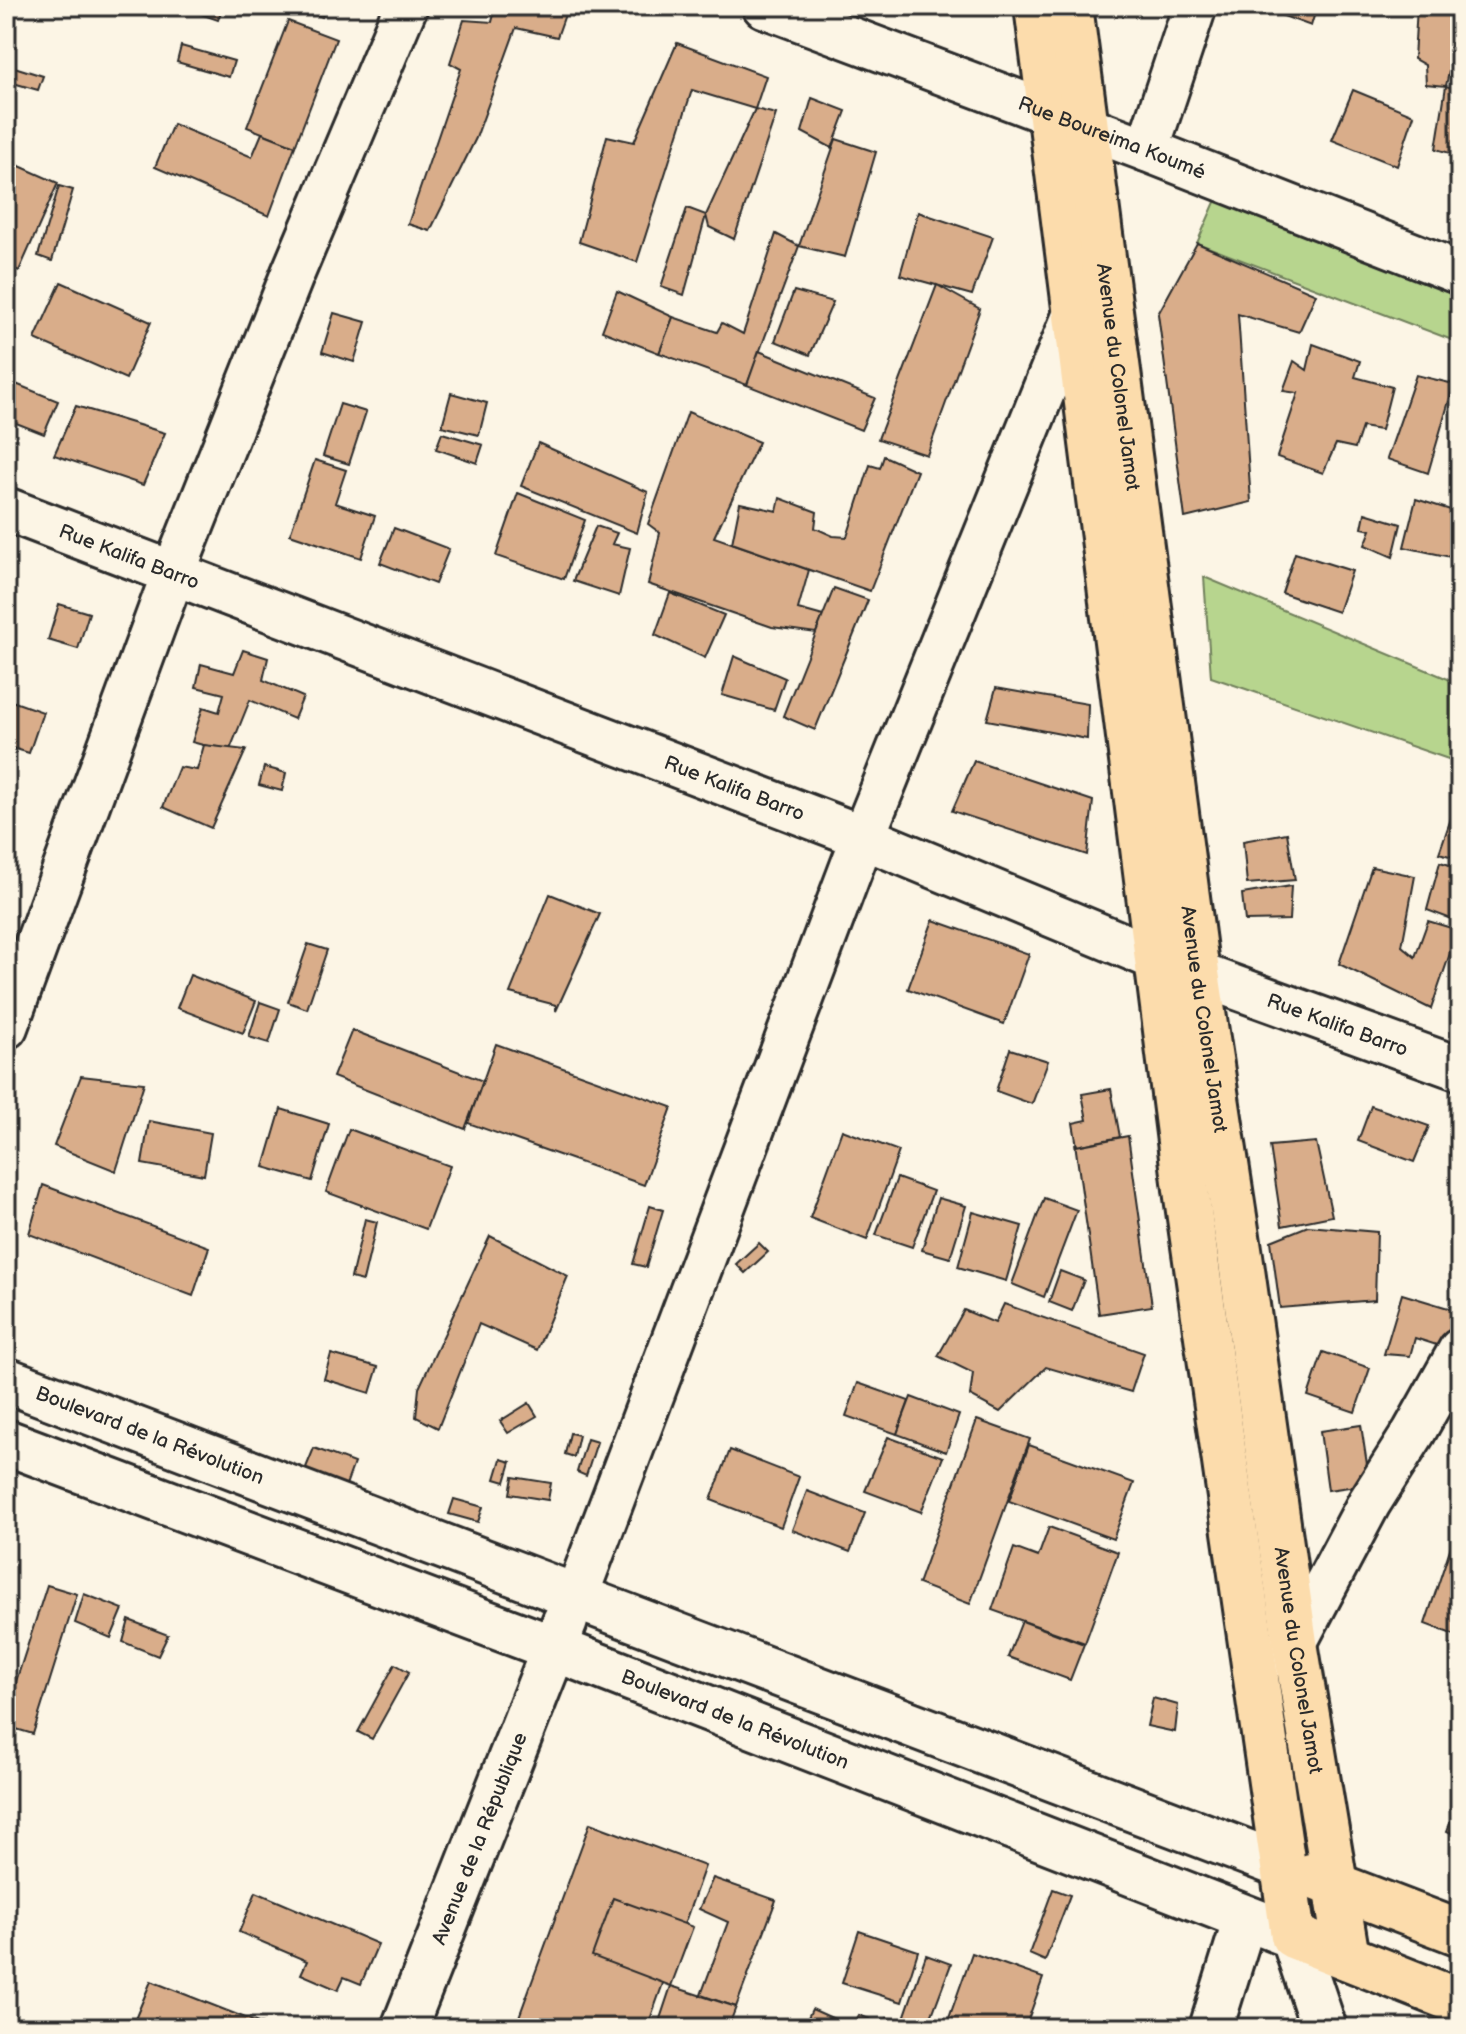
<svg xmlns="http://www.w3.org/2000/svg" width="1466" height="2034" font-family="'Balsamiq Sans',sans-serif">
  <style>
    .green { fill: #b7d58e; stroke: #71805c; stroke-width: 2 }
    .building { fill: #d9ad8a; stroke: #2b2b2b; stroke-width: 2 }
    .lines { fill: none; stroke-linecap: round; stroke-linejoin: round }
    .street-casing { stroke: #2b2b2b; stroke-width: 48 }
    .secondary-casing { stroke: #2b2b2b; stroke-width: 50 }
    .primary-casing { stroke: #2b2b2b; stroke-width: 50 }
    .street { stroke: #fcf5e5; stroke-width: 42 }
    .secondary { stroke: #fcf5e5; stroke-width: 44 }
    .primary { stroke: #fcdcac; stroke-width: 44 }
    .labels { text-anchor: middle; stroke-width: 6; stroke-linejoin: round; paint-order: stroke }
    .street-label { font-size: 20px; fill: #2b2b2b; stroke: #fcf5e5 }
  </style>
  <rect width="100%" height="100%" fill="#fcf5e5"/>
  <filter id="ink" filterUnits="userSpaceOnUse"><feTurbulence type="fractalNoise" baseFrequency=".0125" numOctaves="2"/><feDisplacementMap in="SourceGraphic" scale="16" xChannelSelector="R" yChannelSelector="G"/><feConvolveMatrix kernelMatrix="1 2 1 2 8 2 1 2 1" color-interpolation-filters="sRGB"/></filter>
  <g filter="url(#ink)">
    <g class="green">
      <polygon points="1222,186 1460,281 1460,343 1197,243"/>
      <polygon points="1204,577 1460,684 1460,763 1211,677"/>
    </g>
    <g class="building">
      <polygon points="178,6 223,6 218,20"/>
      <polygon points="301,6 326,6 322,17 300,9"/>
      <polygon points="496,6 568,6 557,37 516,28 476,138 430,231 408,224 461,69 450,63 464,20 492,22"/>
      <polygon points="1283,6 1317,6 1311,26 1281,15"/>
      <polygon points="1417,6 1460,6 1460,20 1446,86 1426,84 1425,65 1414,59"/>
      <polygon points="288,21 336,39 295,146 247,127"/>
      <polygon points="677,43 766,76 755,109 692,90 637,262 579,242 607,136 634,142"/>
      <polygon points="181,46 234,61 229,77 177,62"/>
      <polygon points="11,66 43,76 38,90 6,81"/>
      <polygon points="1446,86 1460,90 1460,156 1436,149"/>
      <polygon points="1353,90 1414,115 1397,166 1332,140"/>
      <polygon points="812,98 846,111 832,148 802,132"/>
      <polygon points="755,109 776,114 734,239 709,227 706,215"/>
      <polygon points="173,124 252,157 262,133 295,146 269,216 155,167"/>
      <polygon points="836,139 876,152 845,257 799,246"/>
      <polygon points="6,160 58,183 19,271 6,265"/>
      <polygon points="59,186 73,190 52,261 38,256"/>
      <polygon points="687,208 706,215 684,295 661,287"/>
      <polygon points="918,212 993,237 972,295 900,275"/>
      <polygon points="776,234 799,246 747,385 659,353 673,317 717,332 722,323 743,334"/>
      <polygon points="1197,243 1316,294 1299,332 1238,314 1251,502 1185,518 1158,314"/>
      <polygon points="61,282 151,322 126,379 35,339"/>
      <polygon points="937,285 980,309 927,455 878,439"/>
      <polygon points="617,291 673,317 659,353 602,331"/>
      <polygon points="794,291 833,302 810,355 775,341"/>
      <polygon points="334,313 366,322 354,362 322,352"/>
      <polygon points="1313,344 1360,361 1355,377 1392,387 1381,430 1362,427 1355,448 1336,444 1323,473 1277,457 1298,393 1283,391 1294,361 1307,370"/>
      <polygon points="759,351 875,398 861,430 747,385"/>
      <polygon points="1416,375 1454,384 1428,473 1387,459"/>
      <polygon points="6,380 58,401 44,434 6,419"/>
      <polygon points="451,393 487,403 479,435 442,426"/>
      <polygon points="340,404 366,412 349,464 323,456"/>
      <polygon points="76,406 165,433 143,485 54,455"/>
      <polygon points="688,412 759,442 714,537 809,570 798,609 823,616 816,633 772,627 648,584 660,533 648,524"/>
      <polygon points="442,433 483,445 477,463 436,449"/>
      <polygon points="538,443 648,492 637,533 521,486"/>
      <polygon points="884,456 917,471 870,591 732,543 740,503 777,511 780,498 817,512 815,528 833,536 847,537 870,465 880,468"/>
      <polygon points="315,460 346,470 335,503 375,516 361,558 290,534"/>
      <polygon points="518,493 585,520 564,579 496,556"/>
      <polygon points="1416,499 1460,513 1460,559 1404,547"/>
      <polygon points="1365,513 1401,524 1393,557 1365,545 1371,530 1362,528"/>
      <polygon points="596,526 617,533 612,544 630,548 619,596 573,581"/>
      <polygon points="394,528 449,549 435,584 380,563"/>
      <polygon points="1295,553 1352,571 1338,612 1282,593"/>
      <polygon points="834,588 868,600 815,730 783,716"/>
      <polygon points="670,593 724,615 705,658 655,635"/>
      <polygon points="59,604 89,613 78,649 48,640"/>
      <polygon points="243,650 268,658 263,680 303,697 294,719 250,700 229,752 192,742 203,707 219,712 224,694 196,687 201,664 234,673"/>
      <polygon points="734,656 785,678 774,710 722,695"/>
      <polygon points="996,688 1088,704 1087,739 987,720"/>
      <polygon points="6,699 43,712 29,753 6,746"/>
      <polygon points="204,745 246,750 211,828 163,807 179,767 197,770"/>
      <polygon points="974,761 1093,801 1087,855 952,811"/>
      <polygon points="264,767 286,773 282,791 259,785"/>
      <polygon points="1455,807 1460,809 1460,859 1439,853"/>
      <polygon points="1287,833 1295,880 1247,884 1243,841"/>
      <polygon points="1440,862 1460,868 1459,922 1427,910"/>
      <polygon points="1372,867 1415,876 1402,946 1415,957 1428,921 1458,930 1431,1009 1339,964"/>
      <polygon points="1291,886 1289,920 1245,921 1242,894"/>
      <polygon points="550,894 600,914 556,1011 556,1005 510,993"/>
      <polygon points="933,920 1029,954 1004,1024 908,989"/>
      <polygon points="308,944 327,950 307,1009 288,1002"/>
      <polygon points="190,975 256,1001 243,1033 177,1008"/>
      <polygon points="260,1002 280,1009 269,1043 249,1037"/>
      <polygon points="352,1030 483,1081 465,1129 333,1077"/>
      <polygon points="496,1044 672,1107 644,1185 468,1123"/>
      <polygon points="1010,1049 1048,1061 1032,1104 996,1091"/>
      <polygon points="81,1076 144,1083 116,1171 54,1146"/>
      <polygon points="1111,1089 1120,1137 1077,1146 1073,1123 1087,1120 1082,1094"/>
      <polygon points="1371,1106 1429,1126 1414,1162 1358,1141"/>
      <polygon points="281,1109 329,1124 312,1181 264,1167"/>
      <polygon points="149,1121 211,1133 204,1175 142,1164"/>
      <polygon points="349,1129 450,1166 426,1229 326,1192"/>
      <polygon points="842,1130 899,1151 867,1240 810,1218"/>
      <polygon points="1128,1136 1152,1306 1099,1314 1075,1143 1077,1146"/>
      <polygon points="1316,1142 1332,1216 1282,1226 1270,1146"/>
      <polygon points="897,1178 933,1191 912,1247 876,1235"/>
      <polygon points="43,1185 209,1247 193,1296 29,1234"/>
      <polygon points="938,1198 966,1206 950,1258 922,1250"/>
      <polygon points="1044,1198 1077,1210 1044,1297 1012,1284"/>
      <polygon points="650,1206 663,1210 646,1267 633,1264"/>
      <polygon points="973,1212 1022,1226 1006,1281 958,1267"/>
      <polygon points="365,1219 377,1222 363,1281 351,1278"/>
      <polygon points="1308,1226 1377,1232 1375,1300 1280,1308 1271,1241"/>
      <polygon points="490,1236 568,1276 537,1350 479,1324 438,1428 416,1417 419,1388"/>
      <polygon points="759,1243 768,1252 745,1273 736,1264"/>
      <polygon points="1060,1271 1084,1280 1072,1311 1049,1302"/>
      <polygon points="1402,1294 1458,1311 1446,1348 1415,1338 1410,1356 1384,1354"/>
      <polygon points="1004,1304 1144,1353 1131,1392 1046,1367 1000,1412 970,1396 973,1373 938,1356 964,1310 995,1323"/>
      <polygon points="1323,1352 1370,1368 1355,1412 1308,1396"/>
      <polygon points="331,1354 378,1367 370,1393 324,1379"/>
      <polygon points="858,1383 909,1401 897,1434 846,1416"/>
      <polygon points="911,1397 959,1415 946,1452 897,1434"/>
      <polygon points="529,1403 537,1416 508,1433 500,1421"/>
      <polygon points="977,1420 1030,1439 970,1604 918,1584"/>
      <polygon points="1361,1425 1370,1484 1328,1490 1320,1431"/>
      <polygon points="570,1433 579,1435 574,1457 565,1454"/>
      <polygon points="888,1437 943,1457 921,1512 865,1491"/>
      <polygon points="587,1439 597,1442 586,1476 577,1472"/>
      <polygon points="1029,1445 1134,1483 1113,1539 1009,1501"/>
      <polygon points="314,1448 354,1463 346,1485 305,1470"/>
      <polygon points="730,1450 799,1477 781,1527 711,1500"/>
      <polygon points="501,1459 511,1462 505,1482 495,1479"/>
      <polygon points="513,1477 551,1483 548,1500 510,1494"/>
      <polygon points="807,1491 865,1513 850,1552 792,1530"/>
      <polygon points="454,1499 483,1507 478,1522 449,1514"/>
      <polygon points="1460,1519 1460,1637 1425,1624"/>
      <polygon points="1049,1527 1118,1552 1085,1643 992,1610 1014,1548 1038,1557"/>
      <polygon points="47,1585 77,1594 33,1734 6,1726 6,1695 11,1697"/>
      <polygon points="84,1594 123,1609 111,1638 75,1623"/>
      <polygon points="129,1620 168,1635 158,1656 123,1642"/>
      <polygon points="1022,1621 1084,1644 1070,1680 1008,1657"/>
      <polygon points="395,1664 409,1672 372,1739 358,1732"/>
      <polygon points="1153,1698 1178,1705 1175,1732 1147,1726"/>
      <polygon points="1460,1798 1460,1837 1447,1831"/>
      <polygon points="590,1823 705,1866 647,2028 515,2028"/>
      <polygon points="713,1878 776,1900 736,2007 701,1995 728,1922 699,1909"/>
      <polygon points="1053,1889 1070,1895 1045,1961 1029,1954"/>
      <polygon points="256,1892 378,1944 361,1984 344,1977 338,1990 301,1974 307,1961 239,1932"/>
      <polygon points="613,1898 693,1927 671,1986 592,1956"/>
      <polygon points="859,1931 918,1951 902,2002 842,1983"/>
      <polygon points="972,1953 1043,1978 1025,2028 969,2028 948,2021"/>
      <polygon points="926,1955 951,1964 927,2028 882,2028 887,2018 903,2021"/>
      <polygon points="151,1981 266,2026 265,2028 144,2028 133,2024"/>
      <polygon points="671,1986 736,2007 728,2028 657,2028"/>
      <polygon points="812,2009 852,2027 859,2015 877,2022 873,2028 803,2028"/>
    </g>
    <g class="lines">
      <g class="street-casing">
        <g id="street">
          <path id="s1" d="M764 6 1147 150 1460 273"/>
          <polyline points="1147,150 1195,6"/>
          <path id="s2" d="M6 509 863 837 1157 959 1460 1069"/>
          <polyline points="6,1027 173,574 293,273 406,6"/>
          <polyline points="576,1597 863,837 1080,301"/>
          <polyline points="1276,1654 1295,1643 1369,1503 1414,1432 1460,1350"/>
          <polyline points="1211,2028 1245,1919"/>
        </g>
      </g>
      <g class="secondary-casing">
        <g id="secondary">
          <path id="s3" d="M6 1380 1283 1866"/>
          <path id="s4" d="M6 1442 553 1648 1293 1936 1324 2028"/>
          <path id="s5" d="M404 2028 565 1621"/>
        </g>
      </g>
      <g class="primary-casing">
        <g id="primary">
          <polyline points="1037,6 1187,1197 1293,1936 1460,2002"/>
          <path id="s6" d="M1070 6 1197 973 1240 1256 1295 1643 1347 1957"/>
          <polyline points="1311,1876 1460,1933"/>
        </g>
      </g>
      <use href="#street" class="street"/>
      <use href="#secondary" class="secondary"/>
      <use href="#primary" class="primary"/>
    </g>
  </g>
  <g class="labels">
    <g class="street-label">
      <text dy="7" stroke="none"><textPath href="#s1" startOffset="372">Rue Boureima Koumé</textPath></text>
      <text dy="7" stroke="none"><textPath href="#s6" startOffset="374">Avenue du Colonel Jamot</textPath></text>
      <text dy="7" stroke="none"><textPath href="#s2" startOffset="132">Rue Kalifa Barro</textPath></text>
      <text dy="7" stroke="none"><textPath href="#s2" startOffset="780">Rue Kalifa Barro</textPath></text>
      <text dy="7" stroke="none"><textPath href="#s6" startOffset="1022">Avenue du Colonel Jamot</textPath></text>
      <text dy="7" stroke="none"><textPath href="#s2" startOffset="1428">Rue Kalifa Barro</textPath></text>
      <text dy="7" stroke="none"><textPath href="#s3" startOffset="154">Boulevard de la Révolution</textPath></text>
      <text dy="7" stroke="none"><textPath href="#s6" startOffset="1670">Avenue du Colonel Jamot</textPath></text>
      <text dy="7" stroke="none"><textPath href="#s4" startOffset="780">Boulevard de la Révolution</textPath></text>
      <text dy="7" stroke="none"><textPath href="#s5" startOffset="204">Avenue de la République</textPath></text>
    </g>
  </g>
  <rect width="1466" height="2034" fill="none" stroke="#fcf5e5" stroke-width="32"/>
  <rect x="16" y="16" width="1434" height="2002" fill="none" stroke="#2b2b2b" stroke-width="3" filter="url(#ink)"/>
</svg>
